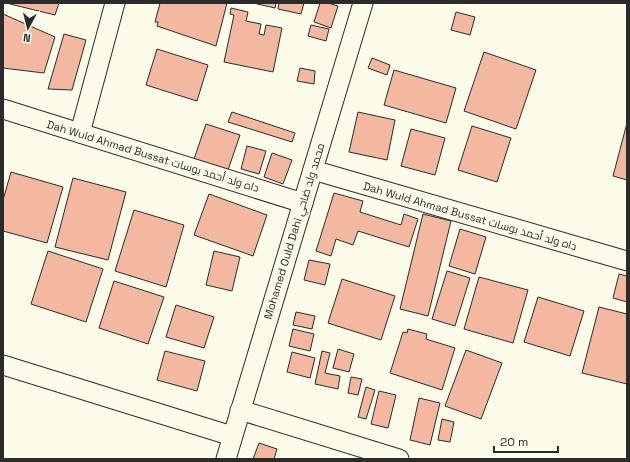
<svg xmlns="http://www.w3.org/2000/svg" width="630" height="462" font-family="'Space Grotesk',Cairo,sans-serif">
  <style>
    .building { fill: #f2b8a0; stroke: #2b2b2b }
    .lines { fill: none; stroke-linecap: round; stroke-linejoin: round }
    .minor-casing { stroke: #2b2b2b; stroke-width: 21 }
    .minor { stroke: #fdfbea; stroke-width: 19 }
    .labels { text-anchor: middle; stroke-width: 3; stroke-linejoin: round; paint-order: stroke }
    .street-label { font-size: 11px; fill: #2b2b2b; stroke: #fdfbea }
  </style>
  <rect width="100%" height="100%" fill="#fdfbea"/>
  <g class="building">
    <polygon points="6,3 59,3 55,15"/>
    <polygon points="160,3 227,3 216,46 157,26 158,22 155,22"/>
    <polygon points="253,3 276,3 275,8"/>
    <polygon points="279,3 304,3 301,14 278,9"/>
    <polygon points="320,3 328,3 338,6 331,28 314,22"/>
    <polygon points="231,8 248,12 246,21 261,24 259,34 264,35 266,25 282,28 273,72 224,62 234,15 230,14"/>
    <polygon points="456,12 475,17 470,35 451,30"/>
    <polygon points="3,14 55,37 44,73 3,68"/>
    <polygon points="311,25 329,29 326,41 308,36"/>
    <polygon points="64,34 86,40 72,90 48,89"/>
    <polygon points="157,49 208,65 197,101 146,85"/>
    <polygon points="484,52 536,70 516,129 464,111"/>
    <polygon points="372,58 390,65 387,75 368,68"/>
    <polygon points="300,68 315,71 314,84 297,81"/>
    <polygon points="394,70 456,88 446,123 384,105"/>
    <polygon points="232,112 295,133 292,142 228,122"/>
    <polygon points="358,112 395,120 387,160 349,152"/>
    <polygon points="627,123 627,180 613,176"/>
    <polygon points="206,124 240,135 227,173 193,162"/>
    <polygon points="472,126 511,138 497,182 458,170"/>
    <polygon points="411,129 445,138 435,175 401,166"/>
    <polygon points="247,146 266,151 259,174 241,169"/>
    <polygon points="272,153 292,160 283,184 264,177"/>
    <polygon points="11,172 63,187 47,243 3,231 3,200"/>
    <polygon points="73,178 126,192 108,260 55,247"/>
    <polygon points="334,193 363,201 360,212 401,225 404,214 418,219 409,247 358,231 353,245 336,239 331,256 316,251"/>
    <polygon points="209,194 267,215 253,256 194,235"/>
    <polygon points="134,210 184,225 166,287 115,271"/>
    <polygon points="423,214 451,221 428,316 400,309"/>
    <polygon points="460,229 486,237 475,274 449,266"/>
    <polygon points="48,251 103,269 86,322 31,304"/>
    <polygon points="214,251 240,257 232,291 206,285"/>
    <polygon points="309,260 330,264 325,285 304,280"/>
    <polygon points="447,271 470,278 455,326 432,319"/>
    <polygon points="619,274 627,276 627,302 613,298"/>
    <polygon points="479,277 528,290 513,343 464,329"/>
    <polygon points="342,279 395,296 381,340 328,323"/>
    <polygon points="114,281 164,297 148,344 99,328"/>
    <polygon points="538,297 584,311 570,356 524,342"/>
    <polygon points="176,305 214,317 204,348 166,337"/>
    <polygon points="599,307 627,314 627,384 582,373"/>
    <polygon points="296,312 315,316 312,329 293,325"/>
    <polygon points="293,329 314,334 310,351 289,346"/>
    <polygon points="408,329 427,334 426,339 455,348 442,390 390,373 403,332 407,333"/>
    <polygon points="338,349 354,354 349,372 333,368"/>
    <polygon points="466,350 502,363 481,419 445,406"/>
    <polygon points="165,351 205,361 197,391 157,380"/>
    <polygon points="322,351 330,353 325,373 340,376 338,389 315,384"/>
    <polygon points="292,352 315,358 310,378 287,372"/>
    <polygon points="351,377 362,379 358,395 348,393"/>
    <polygon points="366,387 375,390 366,419 358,417"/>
    <polygon points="379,391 396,395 388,428 371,424"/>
    <polygon points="419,398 440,403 430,445 410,440"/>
    <polygon points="442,419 454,422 450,442 438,440"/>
    <polygon points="259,443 277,449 274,459 253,459"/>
  </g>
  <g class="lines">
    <g class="minor-casing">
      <g id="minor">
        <polyline points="3,109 303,203"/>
        <polyline points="80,133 115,3"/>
        <polyline points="313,170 627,261"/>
        <polyline points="3,365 232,436"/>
        <polyline points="240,410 399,459"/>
        <polyline points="226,459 363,3"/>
      </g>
    </g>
    <use href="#minor" class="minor"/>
  </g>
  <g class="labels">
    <g class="street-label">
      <text transform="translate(153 156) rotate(17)" y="4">Dah Wuld Ahmad Bussat داه ولد أحمد بوسات</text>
      <text transform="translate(470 216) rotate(16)" y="4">Dah Wuld Ahmad Bussat داه ولد أحمد بوسات</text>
      <text transform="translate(294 231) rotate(-73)" y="4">Mohamed Ould Dahi محمد ولد ضاحي</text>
    </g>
  </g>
  <rect width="630" height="462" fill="none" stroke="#2b2b2b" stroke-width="8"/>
  <g transform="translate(28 28) rotate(187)" stroke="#fdfbea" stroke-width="3" paint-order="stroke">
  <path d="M0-3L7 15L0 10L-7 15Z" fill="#2b2b2b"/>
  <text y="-6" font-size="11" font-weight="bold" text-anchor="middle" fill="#2b2b2b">N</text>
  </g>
  <path d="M494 446v6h64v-6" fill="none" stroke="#2b2b2b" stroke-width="2"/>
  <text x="500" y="446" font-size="12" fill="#2b2b2b" stroke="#fdfbea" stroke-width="3" paint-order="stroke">20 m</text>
</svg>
